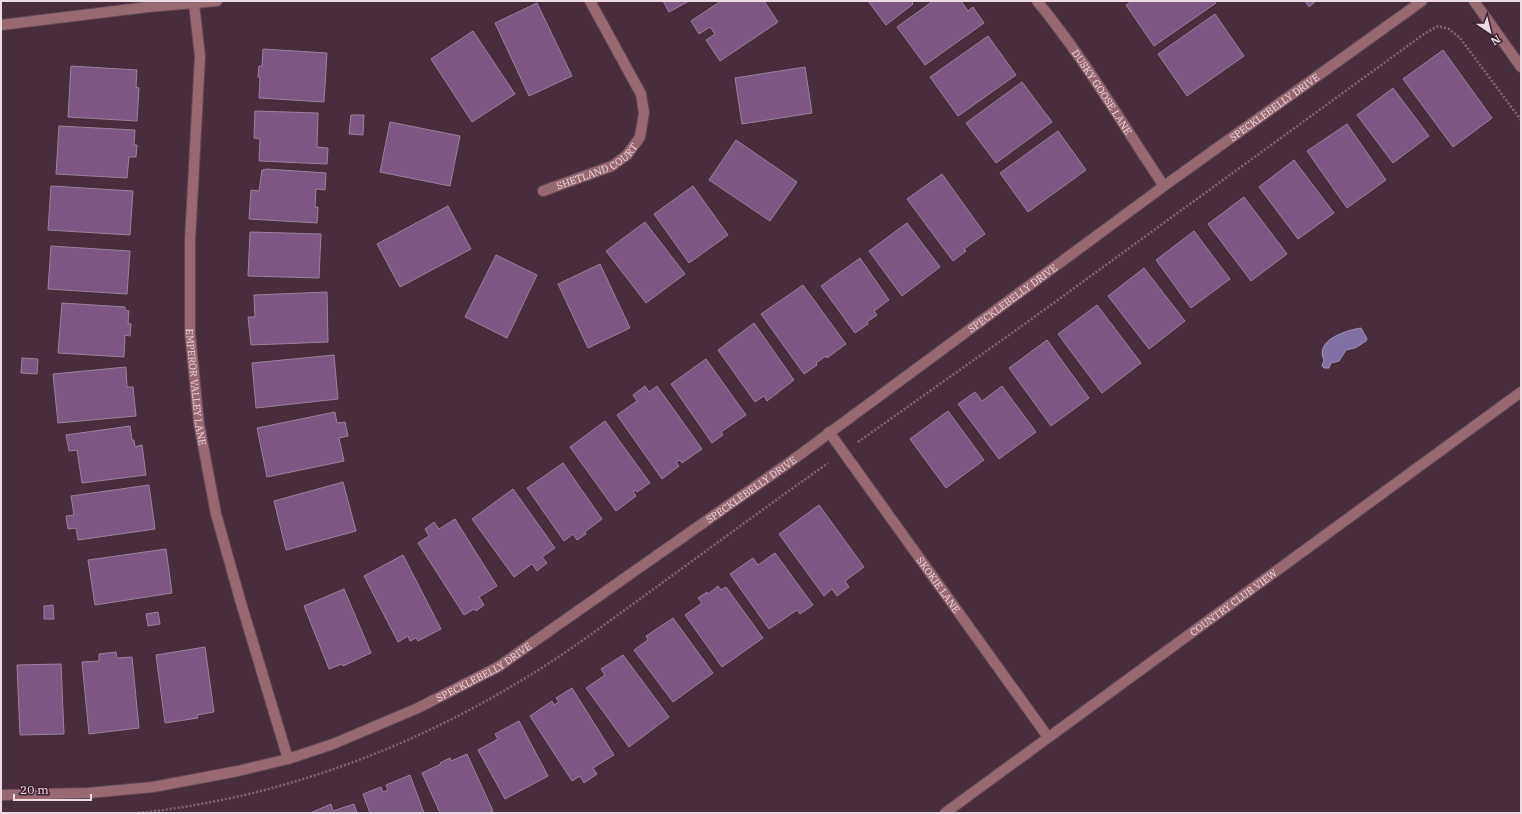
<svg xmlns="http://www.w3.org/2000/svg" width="1522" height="814" font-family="'IBM Plex Serif',serif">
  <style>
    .water { fill: #8170a3; stroke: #a190b6 }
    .building { fill: #7c5781; stroke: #99829c }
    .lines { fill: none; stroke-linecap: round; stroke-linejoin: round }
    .minor-casing { stroke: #624957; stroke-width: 12 }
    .path { stroke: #7f6774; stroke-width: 2.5; stroke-dasharray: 2 2; stroke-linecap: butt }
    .minor { stroke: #996971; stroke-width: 10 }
    .labels { text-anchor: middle; stroke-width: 4; stroke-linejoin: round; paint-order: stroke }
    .street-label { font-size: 10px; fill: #eddbe4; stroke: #3d2332 }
  </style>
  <rect width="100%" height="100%" fill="#482d3c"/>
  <path class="water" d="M1361 328 1367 339 1366 341 1355 348 1346 350 1339 361 1331 363 1329 368H1324L1322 366 1324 360C1314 340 1347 330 1361 328Z"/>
  <g class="building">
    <polygon points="663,1 689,1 669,12"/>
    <polygon points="721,1 764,1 778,22 720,61 706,40 715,34 710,27 699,34 691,21"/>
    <polygon points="868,1 914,1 912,3 913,4 886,25"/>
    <polygon points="933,1 961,1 968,11 973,7 984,23 925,65 897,27"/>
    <polygon points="1132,1 1215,1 1216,3 1154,46 1126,5"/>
    <polygon points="1305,1 1316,1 1309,7"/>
    <polygon points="537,3 572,76 529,96 495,23"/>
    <polygon points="1215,14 1244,56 1187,96 1158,54"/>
    <polygon points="473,31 515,94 472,122 431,59"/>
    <polygon points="988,36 1016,75 958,116 930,77"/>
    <polygon points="263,49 327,53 324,102 259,98 260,77 258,77 259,66 262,66"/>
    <polygon points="1443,50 1492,118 1453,147 1403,79"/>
    <polygon points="71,66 137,70 136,87 139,88 137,121 68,117"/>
    <polygon points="805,67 812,113 742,124 735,78"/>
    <polygon points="1022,82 1052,122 996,163 966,123"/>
    <polygon points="1393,88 1429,136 1393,163 1357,115"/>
    <polygon points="255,111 318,113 317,147 328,148 327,164 259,161 260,139 254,138"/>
    <polygon points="351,115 364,115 363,135 349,134"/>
    <polygon points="390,122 460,136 450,186 380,172"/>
    <polygon points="1347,124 1386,180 1347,208 1307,151"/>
    <polygon points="59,126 135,130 134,145 137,145 136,157 129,157 127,178 56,174"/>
    <polygon points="1058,131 1086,170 1028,212 1000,173"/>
    <polygon points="736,140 797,182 770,221 709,180"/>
    <polygon points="1294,160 1334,213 1298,239 1259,187"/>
    <polygon points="267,169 326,173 325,190 316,189 315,207 318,207 317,223 249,219 251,190 259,191 262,170"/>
    <polygon points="942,174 985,234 964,249 966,251 953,261 907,199"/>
    <polygon points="51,186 133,191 130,235 48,230"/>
    <polygon points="693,186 728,235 689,263 654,214"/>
    <polygon points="1244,197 1287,254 1251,281 1208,224"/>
    <polygon points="448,206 471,249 400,287 377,244"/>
    <polygon points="645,222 685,274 646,303 606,251"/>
    <polygon points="907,223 940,267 902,296 869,251"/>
    <polygon points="1194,231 1230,279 1191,308 1156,260"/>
    <polygon points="250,232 321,234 319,278 248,276"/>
    <polygon points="51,246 130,251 127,294 48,289"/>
    <polygon points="496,255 537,275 507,338 465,317"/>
    <polygon points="860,258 889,300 874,311 877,315 867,322 868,324 855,333 821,286"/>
    <polygon points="600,264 630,328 588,348 558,284"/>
    <polygon points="1144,268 1185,321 1149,349 1108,296"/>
    <polygon points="803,285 846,344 827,358 826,356 816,363 817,365 804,374 761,314"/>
    <polygon points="327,292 328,342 251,345 248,317 255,317 254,295"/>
    <polygon points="62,303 125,307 125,310 129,311 128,323 131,324 130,336 125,335 124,357 58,353"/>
    <polygon points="1097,305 1141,363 1102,393 1058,334"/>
    <polygon points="754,323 794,380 767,401 764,396 755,402 718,350"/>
    <polygon points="1047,340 1089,398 1051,426 1009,368"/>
    <polygon points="334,355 338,399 256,408 252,363"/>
    <polygon points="22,358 38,359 37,374 21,373"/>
    <polygon points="706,359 746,415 721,432 723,435 712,443 671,384"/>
    <polygon points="126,367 127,387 133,387 136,416 58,423 53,374"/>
    <polygon points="645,386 649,392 657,386 702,449 682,463 680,460 676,462 679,466 662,479 617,415 637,401 633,395"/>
    <polygon points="1002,386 1036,432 999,459 958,404 975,392 982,401"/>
    <polygon points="948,411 984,460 946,488 910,439"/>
    <polygon points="335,412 337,423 345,422 348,436 339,438 344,461 267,477 257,428"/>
    <polygon points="605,421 650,483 637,492 635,490 633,491 636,496 616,511 570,447"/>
    <polygon points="130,426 132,440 134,440 135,447 142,445 146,475 82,483 77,450 69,451 66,435"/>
    <polygon points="563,463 602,519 585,532 586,534 577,540 573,534 564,541 527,488"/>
    <polygon points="343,482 356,531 286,550 274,501"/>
    <polygon points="149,485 155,529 78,540 76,528 68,529 66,516 74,515 71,496"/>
    <polygon points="513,489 555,548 542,557 547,563 537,571 532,564 514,577 472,519"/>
    <polygon points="819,505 864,567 845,581 849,587 837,596 832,589 824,596 779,534"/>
    <polygon points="455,519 497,586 479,597 484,605 476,611 474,609 464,615 418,543 429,536 425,529 434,522 439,529"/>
    <polygon points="166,549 172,593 95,605 88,560"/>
    <polygon points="775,553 813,605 800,614 797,610 769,629 730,574 753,558 758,565"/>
    <polygon points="403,555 441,629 418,641 416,638 410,641 408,636 398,642 364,576"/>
    <polygon points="718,586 721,590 726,587 763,638 722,667 685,615 702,603 698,598 707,592 708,594"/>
    <polygon points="344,589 371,653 343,666 342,664 329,669 304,606"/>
    <polygon points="53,605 54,619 44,619 44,606"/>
    <polygon points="158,612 160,624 148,626 146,614"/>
    <polygon points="673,618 713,673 673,702 634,650 648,640 646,636"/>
    <polygon points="205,647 214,712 197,715 198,718 165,723 156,655"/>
    <polygon points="116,652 117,658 132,657 139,728 89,734 82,662 99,661 99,654"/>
    <polygon points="623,655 669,717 629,747 586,688 605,675 601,669"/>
    <polygon points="61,664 64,734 20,735 17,665"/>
    <polygon points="572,688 614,755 593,768 597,774 584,783 580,776 572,781 530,716 552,701 554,705 559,702 556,698"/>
    <polygon points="519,721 548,776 505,799 478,750 498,739 495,734"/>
    <polygon points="467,754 493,811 489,813 440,813 422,773 441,764 440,763 450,758 451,761"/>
    <polygon points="410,775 424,813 370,813 363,794 381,787 383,792 388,790 386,785"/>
    <polygon points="331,804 333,811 354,804 357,813 310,813"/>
  </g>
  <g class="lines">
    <g class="minor-casing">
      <g id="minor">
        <path id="s1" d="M1037 1C1085 59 1122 124 1164 186"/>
        <polyline points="1474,1 1521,67"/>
        <path id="s2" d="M194 4 200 56 190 241V333L199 424 216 514 241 603 288 759"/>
        <polyline points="1,25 148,7 217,1"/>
        <path id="s3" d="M543 191 612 166 627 155 640 137 644 113 641 94 590 1"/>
        <path id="s4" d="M829 432 1048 737"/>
        <path id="s5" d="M1 795 89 793 153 787 238 771 288 759 333 744 418 708 498 667 790 462 1164 186 1422 1"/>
        <path id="s6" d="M945 813 1521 392"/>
      </g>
    </g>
    <g class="path">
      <polyline points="858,442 1026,323 1424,34 1438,26 1449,29 1460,38 1521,120"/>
      <path d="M138 813C273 799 406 751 522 680 561 657 597 630 633 604 698 557 763 509 828 463"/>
    </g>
    <use href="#minor" class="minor"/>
  </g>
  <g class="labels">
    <g class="street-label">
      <text dy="4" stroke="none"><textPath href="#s1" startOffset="112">DUSKY GOOSE LANE</textPath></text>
      <text dy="4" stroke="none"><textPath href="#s5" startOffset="1477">SPECKLEBELLY DRIVE</textPath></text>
      <text dy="4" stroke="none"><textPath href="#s3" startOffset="60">SHETLAND COURT</textPath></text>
      <text dy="4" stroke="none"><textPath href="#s5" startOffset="1153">SPECKLEBELLY DRIVE</textPath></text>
      <text dy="4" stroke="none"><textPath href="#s2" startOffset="384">EMPEROR VALLEY LANE</textPath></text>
      <text dy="4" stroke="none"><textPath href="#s5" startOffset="829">SPECKLEBELLY DRIVE</textPath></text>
      <text dy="4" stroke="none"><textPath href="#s4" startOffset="188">SKOKIE LANE</textPath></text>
      <text dy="4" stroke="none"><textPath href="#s6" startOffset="357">COUNTRY CLUB VIEW</textPath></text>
      <text dy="4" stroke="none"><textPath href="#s5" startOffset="505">SPECKLEBELLY DRIVE</textPath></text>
    </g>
  </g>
  <rect width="1522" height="814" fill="none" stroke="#eddbe4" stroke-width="4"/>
  <g transform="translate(1490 32) rotate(145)" stroke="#3d2332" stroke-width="3" paint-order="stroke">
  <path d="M0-3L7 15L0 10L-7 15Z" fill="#eddbe4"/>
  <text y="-6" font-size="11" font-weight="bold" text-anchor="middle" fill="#eddbe4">N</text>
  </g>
  <path d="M14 794v6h77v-6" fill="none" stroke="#eddbe4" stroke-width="2"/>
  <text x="20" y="794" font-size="12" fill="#eddbe4" stroke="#3d2332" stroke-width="3" paint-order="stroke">20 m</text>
</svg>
